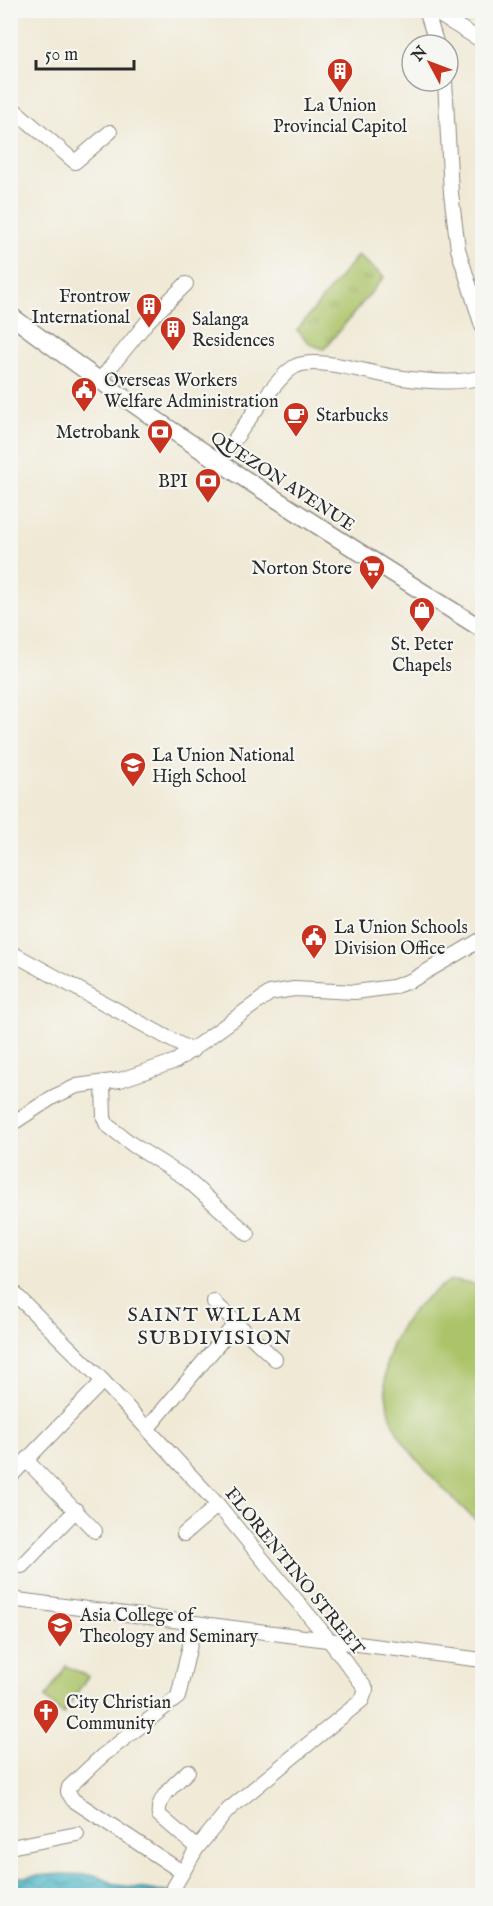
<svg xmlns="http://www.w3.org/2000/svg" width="493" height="1906" font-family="'IM FELL English',serif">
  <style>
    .green { fill: #acc469; stroke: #6c784a; stroke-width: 1.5 }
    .park { fill: url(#park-tufts); stroke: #6c784a; stroke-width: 1.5 }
    .water { fill: url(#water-waves); stroke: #3a7078; stroke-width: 1.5 }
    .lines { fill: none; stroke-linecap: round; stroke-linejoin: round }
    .minor-casing { stroke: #8e8a80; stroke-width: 16 }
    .major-casing { stroke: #8e8a80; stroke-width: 19 }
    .minor { stroke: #fff; stroke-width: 14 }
    .major { stroke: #fff; stroke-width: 16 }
    .labels { text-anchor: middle; stroke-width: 4.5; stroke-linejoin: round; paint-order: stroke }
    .poi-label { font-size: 18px; fill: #2b2b2b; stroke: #f6f6f2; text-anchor: start }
    .street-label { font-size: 18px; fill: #2b2b2b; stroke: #f6f6f2 }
    .neighbourhood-label { font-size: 20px; letter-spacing: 1.5px; fill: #2b2b2b; stroke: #f6f6f2 }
  </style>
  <defs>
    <pattern id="park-tufts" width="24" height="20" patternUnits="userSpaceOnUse" patternTransform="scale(1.5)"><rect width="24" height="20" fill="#acc469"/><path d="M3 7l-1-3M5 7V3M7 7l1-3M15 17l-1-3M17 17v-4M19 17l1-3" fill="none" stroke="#8c9f57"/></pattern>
    <pattern id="water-waves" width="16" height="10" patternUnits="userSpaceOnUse" patternTransform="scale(1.5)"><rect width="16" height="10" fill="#49b5c6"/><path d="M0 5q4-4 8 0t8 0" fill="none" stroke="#3d93a1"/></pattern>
  </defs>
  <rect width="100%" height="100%" fill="#f6f6f2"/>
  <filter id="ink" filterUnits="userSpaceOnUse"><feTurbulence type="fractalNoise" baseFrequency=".0167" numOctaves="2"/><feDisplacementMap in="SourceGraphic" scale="12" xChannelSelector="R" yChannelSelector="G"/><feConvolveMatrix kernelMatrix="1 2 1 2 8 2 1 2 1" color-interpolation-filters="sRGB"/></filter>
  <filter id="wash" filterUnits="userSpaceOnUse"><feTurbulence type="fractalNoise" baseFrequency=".008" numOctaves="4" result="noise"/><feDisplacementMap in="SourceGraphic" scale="24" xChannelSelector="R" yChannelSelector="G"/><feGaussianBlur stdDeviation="1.35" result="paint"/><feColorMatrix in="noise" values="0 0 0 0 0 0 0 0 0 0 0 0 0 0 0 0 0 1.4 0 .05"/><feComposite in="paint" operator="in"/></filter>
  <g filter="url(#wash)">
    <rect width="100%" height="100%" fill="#f0e9d5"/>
    <g class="green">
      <path d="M451 1280 482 1286V1526C459 1505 406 1454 395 1427 369 1365 397 1313 451 1280Z"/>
      <polygon points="66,1666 88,1676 63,1714 45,1698"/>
    </g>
    <polygon class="park" points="358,255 384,277 324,349 310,344 297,330"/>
    <polygon class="water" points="61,1874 95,1875 117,1885 186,1895 11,1895 11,1878"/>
  </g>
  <g filter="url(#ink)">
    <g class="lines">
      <g class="minor-casing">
        <g id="minor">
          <polyline points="426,10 437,45"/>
          <polyline points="431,10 482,41"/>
          <polyline points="445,81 451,193 458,249 482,326"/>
          <polyline points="10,106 75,162 110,132"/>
          <polyline points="100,380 147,322 186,284"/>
          <path d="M218 463C233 443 277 374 296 366 318 356 371 374 396 377 422 381 457 385 482 377"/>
          <polyline points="10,952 192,1051"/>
          <polyline points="103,1084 104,1118 107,1125 133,1145 184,1177 248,1234"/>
          <polyline points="10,1125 53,1097 77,1086 120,1080 176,1061 270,993 294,989 355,992 393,987 412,980 482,939"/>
          <polyline points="10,1289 103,1381 218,1505 329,1640 366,1689 362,1700 228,1810 197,1848 174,1887"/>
          <polyline points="214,1302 275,1359"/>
          <polyline points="148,1428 236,1323"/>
          <polyline points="27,1461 95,1531"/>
          <polyline points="10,1477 103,1381"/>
          <polyline points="184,1534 218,1505"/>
          <polyline points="22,1566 76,1510"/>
          <polyline points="10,1599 482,1660"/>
          <path d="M188 1771C177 1783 156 1797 159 1815L197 1848"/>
          <polyline points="10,1847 77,1834"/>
          <polyline points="182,1872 73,1800 68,1792 69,1787 102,1756 178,1697 195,1623"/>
        </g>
      </g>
      <g class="major-casing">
        <path id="major" d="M10 315C162 430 322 529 482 629"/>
      </g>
      <use href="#minor" class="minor"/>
      <use href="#major" class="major"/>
    </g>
  </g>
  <defs>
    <g id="building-pin" transform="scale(1.35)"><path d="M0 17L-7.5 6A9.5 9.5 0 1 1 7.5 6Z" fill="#c8321e" stroke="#f6f6f2"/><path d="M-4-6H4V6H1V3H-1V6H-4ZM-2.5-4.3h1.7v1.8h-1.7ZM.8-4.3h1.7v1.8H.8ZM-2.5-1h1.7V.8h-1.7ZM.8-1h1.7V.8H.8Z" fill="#fff"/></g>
    <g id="civic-pin" transform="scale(1.35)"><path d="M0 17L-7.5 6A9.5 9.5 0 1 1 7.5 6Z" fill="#c8321e" stroke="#f6f6f2"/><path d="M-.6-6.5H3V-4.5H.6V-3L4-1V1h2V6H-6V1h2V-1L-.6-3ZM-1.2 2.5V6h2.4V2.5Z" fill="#fff"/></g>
    <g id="cafe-pin" transform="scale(1.35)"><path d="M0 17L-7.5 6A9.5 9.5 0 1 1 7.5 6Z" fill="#c8321e" stroke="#f6f6f2"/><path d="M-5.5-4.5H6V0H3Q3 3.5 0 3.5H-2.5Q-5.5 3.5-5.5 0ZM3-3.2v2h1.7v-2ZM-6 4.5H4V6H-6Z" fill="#fff"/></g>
    <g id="bank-pin" transform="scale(1.35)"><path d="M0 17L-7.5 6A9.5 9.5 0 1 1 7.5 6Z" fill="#c8321e" stroke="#f6f6f2"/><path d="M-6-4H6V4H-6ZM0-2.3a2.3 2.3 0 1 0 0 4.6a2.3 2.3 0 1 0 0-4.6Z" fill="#fff"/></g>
    <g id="supermarket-pin" transform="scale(1.35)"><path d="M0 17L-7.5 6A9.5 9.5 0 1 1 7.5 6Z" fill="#c8321e" stroke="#f6f6f2"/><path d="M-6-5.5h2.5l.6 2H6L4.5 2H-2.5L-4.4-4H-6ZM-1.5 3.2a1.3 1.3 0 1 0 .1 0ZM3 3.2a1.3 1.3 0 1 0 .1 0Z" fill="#fff"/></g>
    <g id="shop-pin" transform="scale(1.35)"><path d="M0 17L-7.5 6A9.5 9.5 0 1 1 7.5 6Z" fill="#c8321e" stroke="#f6f6f2"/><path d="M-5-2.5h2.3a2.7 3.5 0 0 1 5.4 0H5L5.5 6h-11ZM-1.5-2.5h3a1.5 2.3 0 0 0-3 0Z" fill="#fff"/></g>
    <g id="school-pin" transform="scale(1.35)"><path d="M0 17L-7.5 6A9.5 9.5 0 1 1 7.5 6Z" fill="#c8321e" stroke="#f6f6f2"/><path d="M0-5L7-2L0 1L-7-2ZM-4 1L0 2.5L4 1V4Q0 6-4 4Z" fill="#fff"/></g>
    <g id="university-pin" transform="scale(1.35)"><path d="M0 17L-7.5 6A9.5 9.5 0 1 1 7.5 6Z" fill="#c8321e" stroke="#f6f6f2"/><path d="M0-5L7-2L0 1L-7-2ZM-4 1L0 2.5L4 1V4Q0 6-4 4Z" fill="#fff"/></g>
    <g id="church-pin" transform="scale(1.35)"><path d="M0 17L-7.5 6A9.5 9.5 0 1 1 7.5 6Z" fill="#c8321e" stroke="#f6f6f2"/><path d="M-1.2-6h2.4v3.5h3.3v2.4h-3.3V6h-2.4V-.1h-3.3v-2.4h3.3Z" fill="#fff"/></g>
  </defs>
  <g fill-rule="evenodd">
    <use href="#building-pin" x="340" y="71"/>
    <use href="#building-pin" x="149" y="306"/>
    <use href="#building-pin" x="173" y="329"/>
    <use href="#civic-pin" x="84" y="390"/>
    <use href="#cafe-pin" x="296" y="415"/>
    <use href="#bank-pin" x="160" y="432"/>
    <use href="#bank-pin" x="208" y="481"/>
    <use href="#supermarket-pin" x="372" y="568"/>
    <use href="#shop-pin" x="422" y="610"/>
    <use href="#school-pin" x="133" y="765"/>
    <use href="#civic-pin" x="314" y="937"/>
    <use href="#university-pin" x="60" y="1625"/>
    <use href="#church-pin" x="46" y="1712"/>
  </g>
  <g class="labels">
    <g class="poi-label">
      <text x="340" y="111" text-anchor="middle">La Union<tspan x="340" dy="21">Provincial Capitol</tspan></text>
      <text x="130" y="302" text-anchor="end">Frontrow<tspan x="130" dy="21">International</tspan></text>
      <text x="192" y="325">Salanga<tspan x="192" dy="21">Residences</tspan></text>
      <text x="104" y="386">Overseas Workers<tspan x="104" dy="21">Welfare Administration</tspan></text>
      <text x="316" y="421">Starbucks</text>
      <text x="140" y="438" text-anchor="end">Metrobank</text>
      <text x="188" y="487" text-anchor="end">BPI</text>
      <text x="352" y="574" text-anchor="end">Norton Store</text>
      <text x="422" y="650" text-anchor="middle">St. Peter<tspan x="422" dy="21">Chapels</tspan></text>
      <text x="152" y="761">La Union National<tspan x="152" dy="21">High School</tspan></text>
      <text x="334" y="933">La Union Schools<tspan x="334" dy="21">Division Office</tspan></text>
      <text x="80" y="1621">Asia College of<tspan x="80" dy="21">Theology and Seminary</tspan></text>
      <text x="66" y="1708">City Christian<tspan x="66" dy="21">Community</tspan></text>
    </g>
    <g class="street-label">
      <text transform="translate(283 481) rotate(33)" y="6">QUEZON AVENUE</text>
      <text transform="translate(295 1571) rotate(51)" y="6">FLORENTINO STREET</text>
    </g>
    <g class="neighbourhood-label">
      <text x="215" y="1321">SAINT WILLAM<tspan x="215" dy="23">SUBDIVISION</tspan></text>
    </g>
  </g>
  <rect width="493" height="1906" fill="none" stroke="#f6f6f2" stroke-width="36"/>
  <g transform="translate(430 63) rotate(311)"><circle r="28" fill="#f6f6f2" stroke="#a5a5a2" stroke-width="1.5"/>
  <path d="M0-4.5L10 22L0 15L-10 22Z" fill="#c8321e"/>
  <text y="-9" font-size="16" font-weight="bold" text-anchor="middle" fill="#2b2b2b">N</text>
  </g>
  <path d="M36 60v9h98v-9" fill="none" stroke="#2b2b2b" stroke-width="3"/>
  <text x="45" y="60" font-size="18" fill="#2b2b2b" stroke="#f6f6f2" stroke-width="4.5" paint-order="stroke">50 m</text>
</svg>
